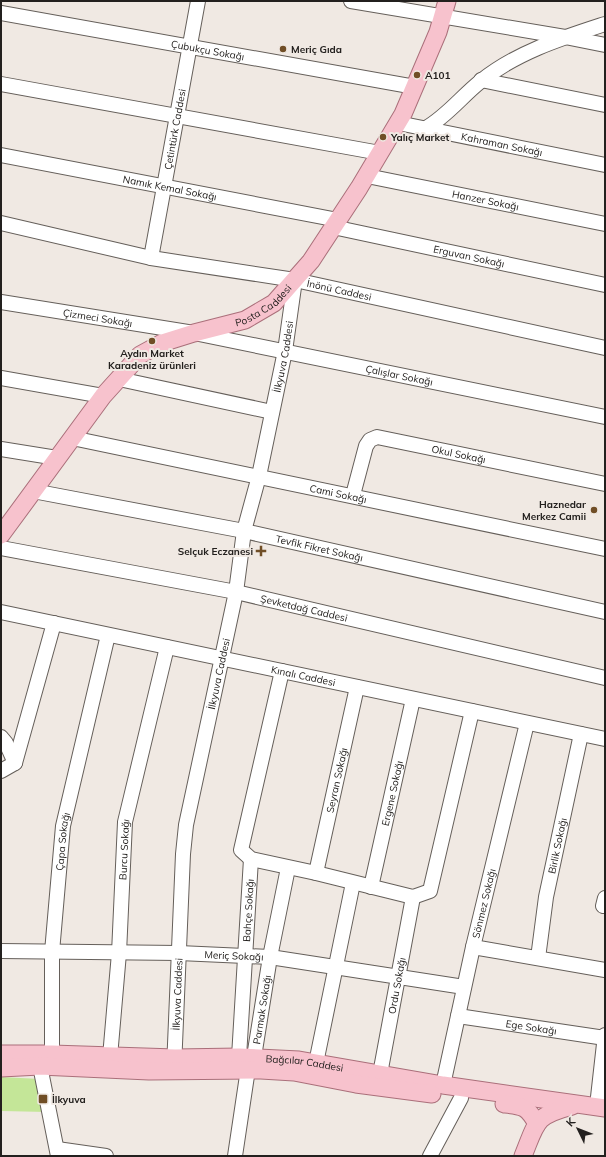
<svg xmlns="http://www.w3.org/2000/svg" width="606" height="1157" font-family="Mulish,sans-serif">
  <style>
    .green { fill: #c4e698 }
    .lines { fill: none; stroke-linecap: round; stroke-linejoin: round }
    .minor-casing { stroke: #655f5a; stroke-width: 16 }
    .major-casing { stroke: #aa6f7a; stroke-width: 19 }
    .minor { stroke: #fff; stroke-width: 14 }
    .major { stroke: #f7c2cd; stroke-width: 17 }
    .poi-dot { fill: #704e26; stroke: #f0e9e3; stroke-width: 1.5 }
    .labels { text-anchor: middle; stroke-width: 4; stroke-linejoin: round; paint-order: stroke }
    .poi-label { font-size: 10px; font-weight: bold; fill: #23201e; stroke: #f0e9e3; text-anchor: start }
    .street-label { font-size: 10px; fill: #23201e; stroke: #f0e9e3 }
  </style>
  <rect width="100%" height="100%" fill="#f0e9e3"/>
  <polygon class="green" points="1,1077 40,1079 47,1112 1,1111"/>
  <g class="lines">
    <g class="minor-casing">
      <g id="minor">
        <polyline points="351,1 565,37 605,45"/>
        <path id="s1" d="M1 13 415 87"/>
        <polyline points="481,80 605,105"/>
        <polyline points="1,84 380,153"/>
        <path id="s2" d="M398 123 605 165"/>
        <path d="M426 128C447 116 462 96 481 81 517 52 562 38 605 24"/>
        <path id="s3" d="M1 155 338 220"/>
        <path id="s4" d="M367 176 605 224"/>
        <path id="s5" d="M1 223 151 258 295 280 605 348"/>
        <path id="s6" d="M333 227 605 285"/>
        <path id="s7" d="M151 258 198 1"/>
        <path id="s8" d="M1 302 194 333 605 417"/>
        <polyline points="1,378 103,396"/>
        <polyline points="119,379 272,412"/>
        <path id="s9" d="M72 438 605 549"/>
        <polyline points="1,449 57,458"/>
        <path id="s10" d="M33 491 244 531 605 612"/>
        <path id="s11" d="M353 495 366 446 370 440 377 437 605 484"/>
        <path id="s12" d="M1 548 236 592 605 678"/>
        <path id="s13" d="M1 612 605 739"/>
        <polyline points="282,671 241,850 251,859 316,873 413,897 430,891 472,711"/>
        <polyline points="1,737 6,743 15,763"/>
        <polyline points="1,771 15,763 54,623"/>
        <path id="s14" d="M316 873 357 687"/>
        <path id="s15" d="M371 887 413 699"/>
        <polyline points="605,898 603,906 605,906"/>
        <polyline points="473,947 605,970"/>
        <path id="s16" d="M1 951 179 953 270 957 464 987"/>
        <path id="s17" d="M538 958 546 897 581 734"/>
        <path id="s18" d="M458 1016 605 1038"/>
        <path id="s19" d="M52 1054V952L63 826 108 635"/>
        <path id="s20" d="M110 1057 119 953 125 822 167 647"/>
        <path id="s21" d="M239 1057 251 859"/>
        <path id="s22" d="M254 1057 270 957 288 868"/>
        <polyline points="316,1063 353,883"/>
        <polyline points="40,1066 58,1156"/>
        <path id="s23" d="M174 1068 183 854 186 825 236 592 244 531 259 476 285 351 295 280"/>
        <path id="s24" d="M380 1074 413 897"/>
        <path id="s25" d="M443 1085 473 947 527 723"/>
        <polyline points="597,1106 605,1035"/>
        <polyline points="57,1149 106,1156"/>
        <polyline points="235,1156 248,1069"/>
        <polyline points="430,1156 461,1098"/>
      </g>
    </g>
    <g class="major-casing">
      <g id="major">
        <path id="s26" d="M1 535 103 396 140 355 162 343 194 333 245 320 274 303 311 261 359 188 403 114 438 32 447 1"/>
        <path id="s27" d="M1 1054H52L175 1058 239 1057 299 1060 443 1085 605 1108"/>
        <polyline points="1,1068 40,1066 149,1071 261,1070 294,1072 356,1084 432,1094"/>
        <path d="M504 1104C523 1106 527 1106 537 1124"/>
        <path d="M523 1156C537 1122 534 1116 572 1106"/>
      </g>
    </g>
    <use href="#minor" class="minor"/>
    <use href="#major" class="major"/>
  </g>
  <g class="poi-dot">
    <circle cx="283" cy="49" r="4"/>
    <circle cx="417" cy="75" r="4"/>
    <circle cx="383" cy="137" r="4"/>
    <circle cx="152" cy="341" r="4"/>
    <circle cx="594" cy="510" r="4"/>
    <path d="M259 545h4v4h4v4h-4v4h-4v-4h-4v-4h4z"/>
    <rect x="38" y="1094" width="10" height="10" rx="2"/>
  </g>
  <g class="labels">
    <g class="poi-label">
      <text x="291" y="53">Meriç Gıda</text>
      <text x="425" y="79">A101</text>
      <text x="391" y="141">Yalıç Market</text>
      <text x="152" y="357" text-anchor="middle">Aydın Market<tspan x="152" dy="12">Karadeniz ürünleri</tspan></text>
      <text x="586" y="508" text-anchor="end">Haznedar<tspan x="586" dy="12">Merkez Camii</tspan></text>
      <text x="253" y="555" text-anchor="end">Selçuk Eczanesi</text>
      <text x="52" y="1103">İlkyuva</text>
    </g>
    <g class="street-label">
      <text dy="4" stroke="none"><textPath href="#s1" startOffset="210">Çubukçu Sokağı</textPath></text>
      <text dy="4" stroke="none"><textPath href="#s7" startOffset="131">Çetintürk Caddesi</textPath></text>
      <text dy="4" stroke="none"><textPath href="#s2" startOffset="106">Kahraman Sokağı</textPath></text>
      <text dy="4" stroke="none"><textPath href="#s3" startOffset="172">Namık Kemal Sokağı</textPath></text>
      <text dy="4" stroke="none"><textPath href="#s4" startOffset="121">Hanzer Sokağı</textPath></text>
      <text dy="4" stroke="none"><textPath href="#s6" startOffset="139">Erguvan Sokağı</textPath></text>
      <text dy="4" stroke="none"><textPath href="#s5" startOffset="345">İnönü Caddesi</textPath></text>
      <text dy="4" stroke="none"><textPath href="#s26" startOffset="362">Posta Caddesi</textPath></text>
      <text dy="4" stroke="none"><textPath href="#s8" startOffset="98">Çizmeci Sokağı</textPath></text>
      <text dy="4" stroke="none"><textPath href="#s23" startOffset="722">İlkyuva Caddesi</textPath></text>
      <text dy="4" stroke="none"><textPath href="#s8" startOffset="405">Çalışlar Sokağı</textPath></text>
      <text dy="4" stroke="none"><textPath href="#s11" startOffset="149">Okul Sokağı</textPath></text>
      <text dy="4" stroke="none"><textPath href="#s9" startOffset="272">Cami Sokağı</textPath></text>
      <text dy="4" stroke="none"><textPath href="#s10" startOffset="292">Tevfik Fikret Sokağı</textPath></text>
      <text dy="4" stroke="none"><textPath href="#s12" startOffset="309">Şevketdağ Caddesi</textPath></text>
      <text dy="4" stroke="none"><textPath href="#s23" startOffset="398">İlkyuva Caddesi</textPath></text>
      <text dy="4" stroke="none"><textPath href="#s13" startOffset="309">Kınalı Caddesi</textPath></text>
      <text dy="4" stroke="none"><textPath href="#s14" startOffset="95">Seyran Sokağı</textPath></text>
      <text dy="4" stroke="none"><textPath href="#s15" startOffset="96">Ergene Sokağı</textPath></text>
      <text dy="4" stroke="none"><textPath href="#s19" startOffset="213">Çapa Sokağı</textPath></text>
      <text dy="4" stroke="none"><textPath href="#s17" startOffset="114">Birlik Sokağı</textPath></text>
      <text dy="4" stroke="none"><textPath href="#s20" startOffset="208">Burcu Sokağı</textPath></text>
      <text dy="4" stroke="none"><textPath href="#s25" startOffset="186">Sönmez Sokağı</textPath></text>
      <text dy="4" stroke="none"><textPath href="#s21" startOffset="147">Bahçe Sokağı</textPath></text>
      <text dy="4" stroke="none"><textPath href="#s16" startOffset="233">Meriç Sokağı</textPath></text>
      <text dy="4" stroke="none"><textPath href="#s24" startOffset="90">Ordu Sokağı</textPath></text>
      <text dy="4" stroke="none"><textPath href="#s23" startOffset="74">İlkyuva Caddesi</textPath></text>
      <text dy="4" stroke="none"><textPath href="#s22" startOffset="48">Parmak Sokağı</textPath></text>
      <text dy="4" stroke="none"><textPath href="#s18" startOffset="74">Ege Sokağı</textPath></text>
      <text dy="4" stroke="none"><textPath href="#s27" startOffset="304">Bağcılar Caddesi</textPath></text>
    </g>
  </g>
  <rect width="606" height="1157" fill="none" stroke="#23201e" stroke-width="4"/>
  <g transform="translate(578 1129) rotate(313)" stroke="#f0e9e3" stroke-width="3" paint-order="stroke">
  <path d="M0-3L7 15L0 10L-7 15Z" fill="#23201e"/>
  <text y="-6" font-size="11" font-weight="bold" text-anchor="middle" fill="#23201e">K</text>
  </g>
</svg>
